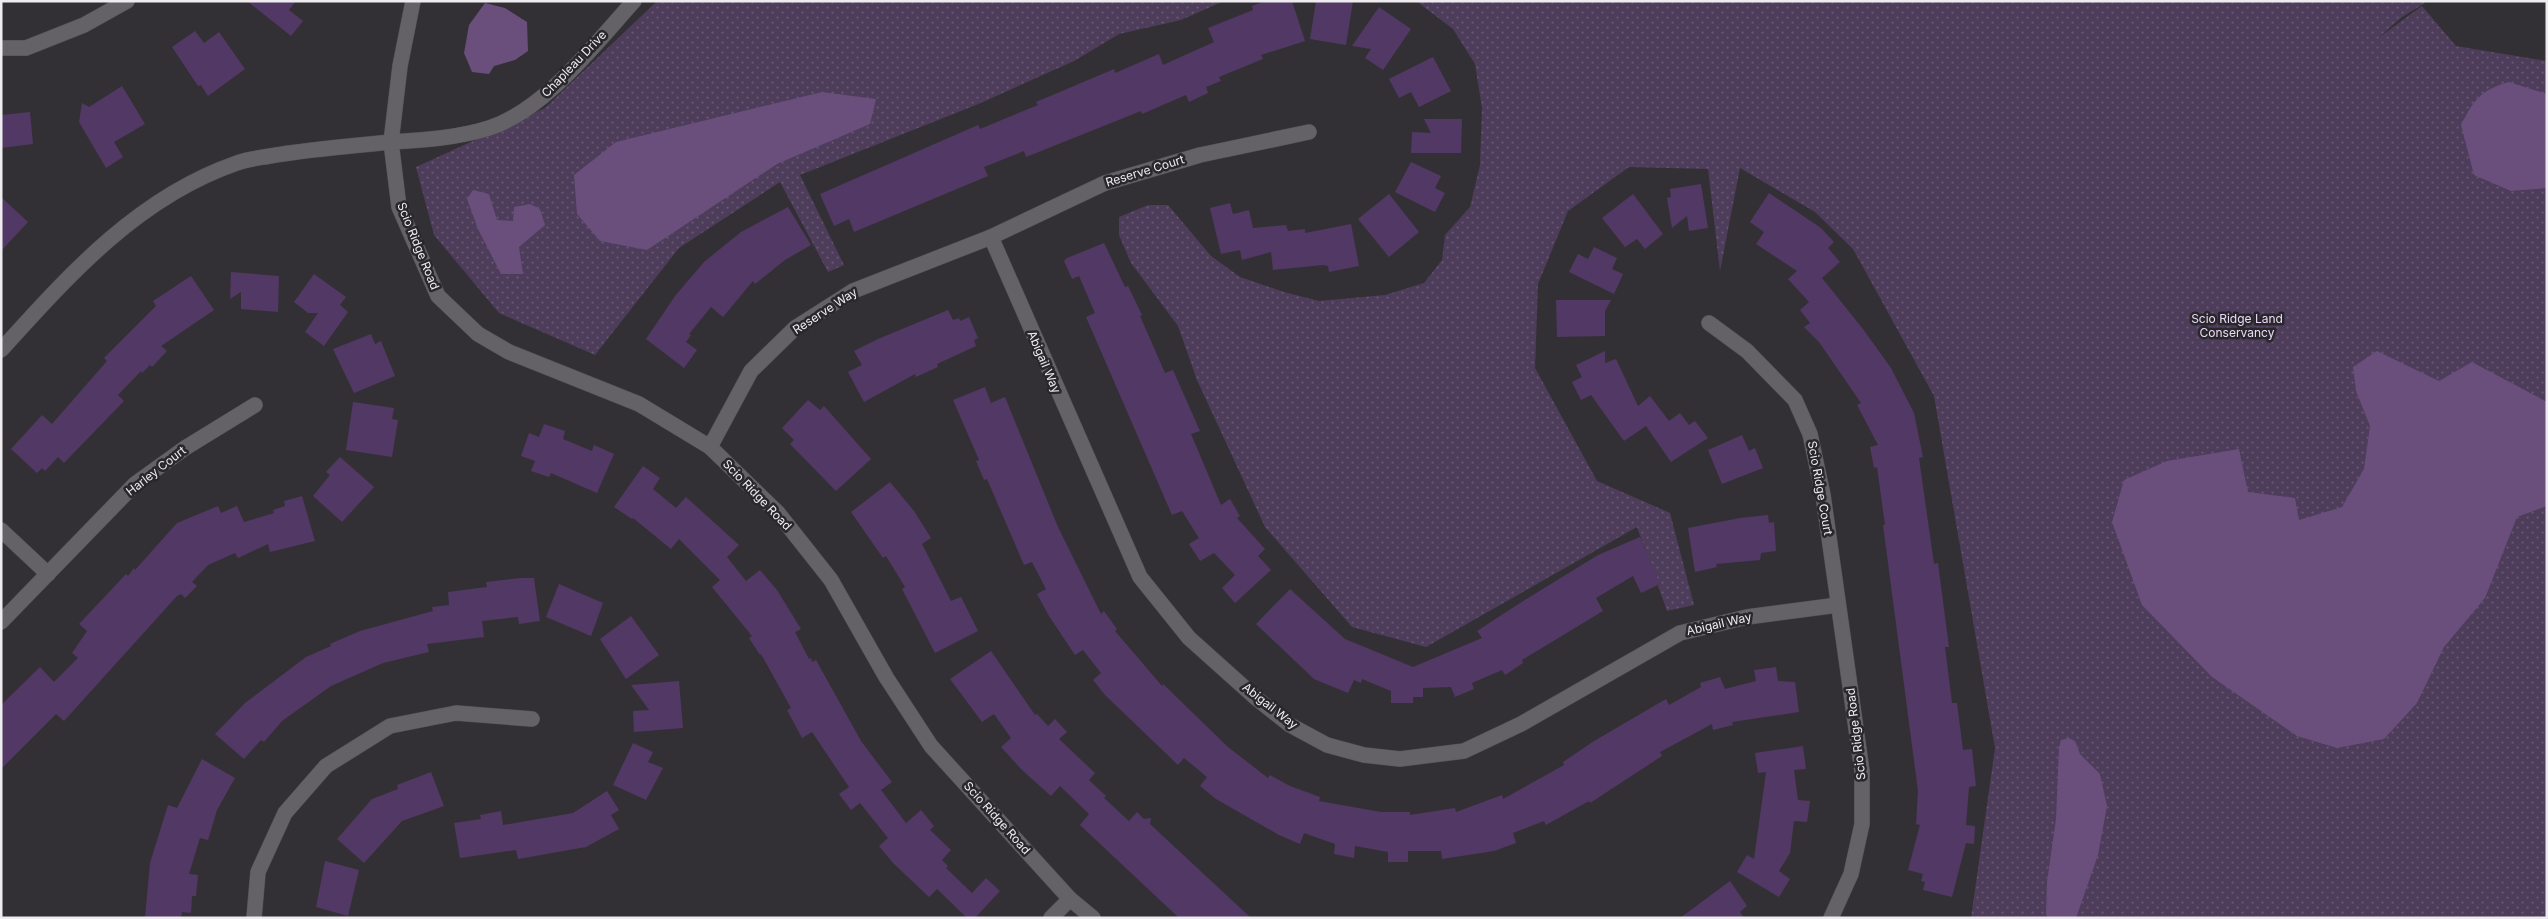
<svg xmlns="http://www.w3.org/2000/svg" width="2548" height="919" font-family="Inter,sans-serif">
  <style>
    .park { fill: url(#park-dots) }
    .water { fill: #6a4f7d }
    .building { fill: #523864 }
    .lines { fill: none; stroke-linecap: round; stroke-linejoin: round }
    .street-casing { stroke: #524f54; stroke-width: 16 }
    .secondary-casing { stroke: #524f54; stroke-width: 16 }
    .street { stroke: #656267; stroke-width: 15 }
    .secondary { stroke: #656267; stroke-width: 15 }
    .labels { text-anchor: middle; stroke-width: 5; stroke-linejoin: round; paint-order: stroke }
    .street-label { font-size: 12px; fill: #eeecef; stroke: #29272b }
    .park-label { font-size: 12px; fill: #ebdaf8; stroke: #29272b }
  </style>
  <defs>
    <pattern id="park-dots" width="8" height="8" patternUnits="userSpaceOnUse" patternTransform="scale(1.25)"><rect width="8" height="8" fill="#4d3c5a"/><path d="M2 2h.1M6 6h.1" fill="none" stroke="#675872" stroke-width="1.8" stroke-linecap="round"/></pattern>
  </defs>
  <rect width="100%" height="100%" fill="#333035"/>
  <g class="park">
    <polygon points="657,1 1224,1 1181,20 1119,34 1074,61 976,105 800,175 844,265 828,272 780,182 679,248 595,355 499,313 434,235 416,167 545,108"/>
    <polygon points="1416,1 2424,1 2425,3 2402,17 2378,38 2422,6 2456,46 2547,61 2547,918 1971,918 1995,748 1934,396 1853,249 1815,212 1740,168 1720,271 1708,169 1629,167 1568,211 1538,284 1535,368 1597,481 1670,513 1694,605 1667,611 1637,527 1426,647 1352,627 1265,527 1197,380 1178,326 1131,263 1119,235 1119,217 1148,205 1168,205 1211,256 1240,277 1284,292 1319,301 1385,295 1424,283 1442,260 1445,235 1470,207 1480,165 1482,108 1475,64 1453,29"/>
  </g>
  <g class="water">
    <polygon points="485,3 505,8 527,22 528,51 515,60 494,66 489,74 472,72 464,53 469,25"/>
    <path d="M2509 82 2547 94V188L2511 191 2474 175 2461 125C2474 99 2481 90 2509 82Z"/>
    <polygon points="822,92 876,99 870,124 777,164 647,250 600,241 577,214 574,175 616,142"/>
    <polygon points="473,190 489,194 497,220 513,221 514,207 530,204 540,209 545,225 519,247 523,274 501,274 478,229 467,199"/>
    <polygon points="2377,351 2439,381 2472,362 2547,402 2547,506 2517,517 2485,598 2444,647 2417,703 2384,739 2337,748 2297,736 2212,677 2142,605 2112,522 2124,480 2167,461 2239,449 2248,492 2295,498 2299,520 2342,507 2364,469 2370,426 2356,391 2353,367"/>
    <polygon points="2069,738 2075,741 2080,754 2100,774 2107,806 2098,855 2076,918 2049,918 2046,915 2047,882 2056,819 2059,747 2061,740"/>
  </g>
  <g class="building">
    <polygon points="247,1 296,1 289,10 303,21 291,36"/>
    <polygon points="1265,1 1292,1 1305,41 1261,55 1263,59 1219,77 1221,81 1206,87 1208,93 1189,102 1186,95 1142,114 1141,111 1026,157 1024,151 984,167 988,176 854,232 849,219 834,226 820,194 978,125 980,129 1038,105 1036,102 1114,69 1115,73 1159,54 1163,65 1214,42 1208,28 1253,10 1252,6"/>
    <polygon points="1316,1 1353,1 1346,45 1310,39"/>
    <polygon points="1379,7 1411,29 1383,70 1365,58 1371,49 1352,46"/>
    <polygon points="195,31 204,43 219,32 245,69 208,96 201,85 198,86 172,47"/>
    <polygon points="1433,57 1451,91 1419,107 1411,92 1399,98 1389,79"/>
    <polygon points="122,86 145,124 114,142 123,157 106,168 79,122 82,103 89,107"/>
    <polygon points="30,112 33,144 1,148 1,115"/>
    <polygon points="1424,119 1462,119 1461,153 1411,153 1412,132 1431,133"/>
    <polygon points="1411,162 1441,176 1435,188 1445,193 1435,212 1395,192"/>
    <polygon points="1701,184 1708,228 1689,231 1687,216 1672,228 1667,198 1671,197 1670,189"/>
    <polygon points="1769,193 1821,228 1834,242 1828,248 1840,262 1822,278 1863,329 1891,368 1914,413 1923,457 1919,458 1934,564 1938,563 1949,647 1945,647 1952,703 1957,703 1963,750 1972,749 1976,786 1969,787 1966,825 1975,826 1974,844 1966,843 1952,897 1923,890 1925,882 1921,881 1923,874 1908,870 1920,825 1916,824 1918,791 1883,525 1885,525 1877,467 1874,468 1870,447 1878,445 1857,405 1861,403 1819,342 1804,327 1810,323 1800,310 1809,302 1788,279 1797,271 1756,244 1764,232 1750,222"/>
    <polygon points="1389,194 1419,232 1389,257 1358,219"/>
    <polygon points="1633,194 1663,234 1645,249 1637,239 1625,247 1602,218"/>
    <polygon points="1,197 28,222 1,251"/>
    <polygon points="1230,203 1233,214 1249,210 1253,228 1286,225 1288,231 1305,229 1305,233 1351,224 1359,266 1329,272 1328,266 1323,265 1273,270 1271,252 1242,260 1240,250 1221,254 1210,208"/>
    <polygon points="788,207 811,245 785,260 755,284 753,281 723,317 711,307 689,334 691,335 686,342 697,350 684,368 646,339 675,296 704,262 741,232"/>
    <polygon points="1104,243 1125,287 1128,286 1142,315 1140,316 1165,373 1173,370 1192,413 1200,431 1191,434 1221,505 1230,499 1240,516 1237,518 1265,549 1258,556 1271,570 1235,603 1222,588 1235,575 1214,553 1200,561 1189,544 1199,538 1182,511 1172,515 1086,317 1095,313 1079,276 1072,279 1064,261 1067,258"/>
    <polygon points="1594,247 1617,258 1612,269 1623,274 1614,294 1569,272 1578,254 1588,259"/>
    <polygon points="231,272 279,276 278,312 241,309 241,292 230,299"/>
    <polygon points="314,274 346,297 340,305 348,312 324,346 305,332 318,313 308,313 294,302"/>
    <polygon points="191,276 214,310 161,346 167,351 152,367 150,365 142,373 141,371 118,395 124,401 64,463 58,457 45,471 42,468 37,473 11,449 42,415 52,424 107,361 104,358 156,306 153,301"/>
    <polygon points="1556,300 1611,300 1605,311 1605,336 1557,337"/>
    <polygon points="948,310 953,320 959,318 960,321 969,317 978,338 974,340 976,346 937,364 938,367 916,377 915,374 864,402 848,372 862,365 854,351 878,339"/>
    <polygon points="371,334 375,344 381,341 395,376 354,393 333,349"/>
    <polygon points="1605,351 1605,363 1616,359 1638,406 1650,396 1669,421 1680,413 1689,425 1695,421 1708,438 1671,462 1646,426 1624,441 1591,395 1581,400 1572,382 1582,377 1576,365"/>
    <polygon points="985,387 991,403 1005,397 1058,527 1101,614 1104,611 1117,629 1115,631 1162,686 1163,684 1228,747 1268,778 1270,775 1290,786 1320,797 1319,801 1381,812 1410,812 1410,815 1455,808 1456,812 1502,795 1503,799 1564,765 1563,762 1594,741 1666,699 1669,705 1701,687 1700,683 1720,677 1725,689 1756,681 1754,670 1776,667 1778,681 1795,682 1799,712 1732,722 1733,725 1713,730 1712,724 1660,752 1662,756 1590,803 1589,801 1546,825 1544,821 1513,833 1516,843 1494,851 1442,859 1441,851 1408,851 1408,862 1388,862 1388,852 1355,846 1354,858 1334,854 1335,844 1304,833 1300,844 1279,835 1216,799 1200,786 1207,777 1184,758 1178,765 1105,695 1093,680 1101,673 1083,650 1075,655 1049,616 1037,594 1046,589 1032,562 1024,565 987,479 984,480 976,461 979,460 953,400"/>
    <polygon points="808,400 820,410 824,406 871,459 836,491 790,444 794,440 782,428"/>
    <polygon points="353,402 394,408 392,419 398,420 392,457 346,450"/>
    <polygon points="544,424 565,431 563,439 592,451 594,445 614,454 597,493 551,473 549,477 531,471 535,461 521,456 529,433 539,437"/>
    <polygon points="1742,435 1749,451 1755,448 1763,468 1722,484 1708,450"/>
    <polygon points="340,457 374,487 342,522 313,496 330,475 326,472"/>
    <polygon points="643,466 660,478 653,489 676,508 686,497 739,545 727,557 746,581 760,570 777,590 801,629 795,632 809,659 811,658 812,662 816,660 861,741 892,782 881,790 906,823 921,810 934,826 930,830 951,850 942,860 948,866 946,868 972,893 986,878 1000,891 975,918 967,918 937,889 929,897 893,863 879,846 888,838 860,803 851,810 839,794 849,787 812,732 802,738 787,710 791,708 761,654 760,655 749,638 752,636 712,587 720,580 679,539 671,549 633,518 632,519 614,507"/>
    <polygon points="890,482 914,511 931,538 922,544 951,601 961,597 978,631 935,653 902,589 905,587 886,556 883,558 851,512"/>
    <polygon points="302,496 315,541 270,552 268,544 238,558 235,553 208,565 192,582 197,586 185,598 181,594 177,596 64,721 56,714 1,769 1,705 40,667 54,682 78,658 72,653 87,631 79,624 126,574 128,576 134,568 135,570 177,523 218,506 221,513 237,506 244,522 274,513 273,510 285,506 284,501"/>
    <polygon points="1768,515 1769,523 1774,522 1776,551 1761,553 1760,560 1716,564 1717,567 1695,572 1688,528 1740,518"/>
    <polygon points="1640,537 1660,584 1641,593 1633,576 1596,598 1603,611 1522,660 1523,663 1505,675 1502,670 1472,683 1474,689 1455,697 1451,687 1423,688 1423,697 1413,697 1413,703 1391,703 1391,691 1362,679 1361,683 1354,680 1348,693 1314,679 1256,624 1290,589 1345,639 1413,667 1482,638 1477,631 1520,603 1598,555"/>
    <polygon points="520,578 534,578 540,621 519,624 518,617 482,621 484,637 427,644 429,652 383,663 331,686 282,721 264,742 261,740 244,759 215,734 245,703 306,657 331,646 330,644 360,631 433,611 432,607 449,605 448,592 487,587 486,582"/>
    <polygon points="559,584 603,603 591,636 546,617"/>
    <polygon points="631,616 659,655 626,679 600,639"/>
    <polygon points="991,651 1035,715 1037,714 1048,726 1055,719 1067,732 1059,739 1095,773 1089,780 1106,796 1104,798 1129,821 1137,812 1144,819 1151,818 1150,824 1251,918 1179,918 1080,825 1089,814 1060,786 1051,796 1022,770 1001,747 1011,738 994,714 982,722 950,679"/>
    <polygon points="679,681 683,728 634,732 633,711 649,710 631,685"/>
    <polygon points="633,743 653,752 648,762 663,768 646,800 613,785"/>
    <polygon points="1803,746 1806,769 1794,770 1798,800 1810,801 1807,822 1794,821 1790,853 1779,871 1790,879 1779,897 1737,872 1747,855 1754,859 1766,772 1758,773 1755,753"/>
    <polygon points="202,759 235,778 217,810 208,840 200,838 189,874 198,875 196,896 192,896 191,913 182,912 181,918 145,917 150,863 168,805 177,808"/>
    <polygon points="431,772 444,806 402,821 364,863 337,839 372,799 398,789 397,785"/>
    <polygon points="607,791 619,810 611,815 619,829 586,847 518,859 516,850 460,858 454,823 481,819 480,815 501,811 503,825 573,813"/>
    <polygon points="325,861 359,870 348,916 316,907"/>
    <polygon points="1730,881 1747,906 1740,912 1744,918 1680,918"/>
  </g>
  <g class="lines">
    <g class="street-casing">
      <g id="street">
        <path d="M634 1C595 44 545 110 489 128 457 138 424 140 391 142L399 207 438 296 478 334 509 352 639 404 710 447 778 513 831 580 886 677 931 746 1070 899 1093 918"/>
        <polyline points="1,48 26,48 84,25 127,1"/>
        <polyline points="991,237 1140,577 1189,638 1256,698 1290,725 1327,745 1364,755 1400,759 1464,751 1521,724 1680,633 1747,617 1838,605"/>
        <polyline points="1709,323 1747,351 1795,400 1810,434 1823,495 1862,771 1862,824 1851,874 1831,918"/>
        <polyline points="710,447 751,371 795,328 853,291 991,237 1105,183 1200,155 1309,132"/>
        <polyline points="1,530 48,574"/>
        <polyline points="1,622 135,484 185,448 255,405"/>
        <polyline points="254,918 258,872 285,813 326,766 390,726 456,713 532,719"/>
        <polyline points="1051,918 1070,899"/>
      </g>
    </g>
    <g class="secondary-casing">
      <path id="secondary" d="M1 350C69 275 138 197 237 163 247 159 259 158 270 156 310 149 351 146 391 142L400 66 413 1"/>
    </g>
    <use href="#street" class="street"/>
    <use href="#secondary" class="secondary"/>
  </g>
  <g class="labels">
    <g class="street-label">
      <text transform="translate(574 64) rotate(-46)" y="4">Chapleau Drive</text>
      <text transform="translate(1145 171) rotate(-17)" y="4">Reserve Court</text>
      <text transform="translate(418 246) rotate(68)" y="4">Scio Ridge Road</text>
      <text transform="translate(825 311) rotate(-33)" y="4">Reserve Way</text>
      <text transform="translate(1044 362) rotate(67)" y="4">Abigail Way</text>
      <text transform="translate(156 471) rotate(-38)" y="4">Harley Court</text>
      <text transform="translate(1820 488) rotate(80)" y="4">Scio Ridge Court</text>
      <text transform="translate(757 495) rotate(46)" y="4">Scio Ridge Road</text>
      <text transform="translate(1719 624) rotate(-13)" y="4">Abigail Way</text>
      <text transform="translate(1270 706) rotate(38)" y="4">Abigail Way</text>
      <text transform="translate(1856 734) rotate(-97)" y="4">Scio Ridge Road</text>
      <text transform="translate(997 818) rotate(48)" y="4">Scio Ridge Road</text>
    </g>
    <g class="park-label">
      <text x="2237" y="323">Scio Ridge Land<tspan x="2237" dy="14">Conservancy</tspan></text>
    </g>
  </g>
  <rect width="2548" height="919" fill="none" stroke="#eeecef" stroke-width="5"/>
</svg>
